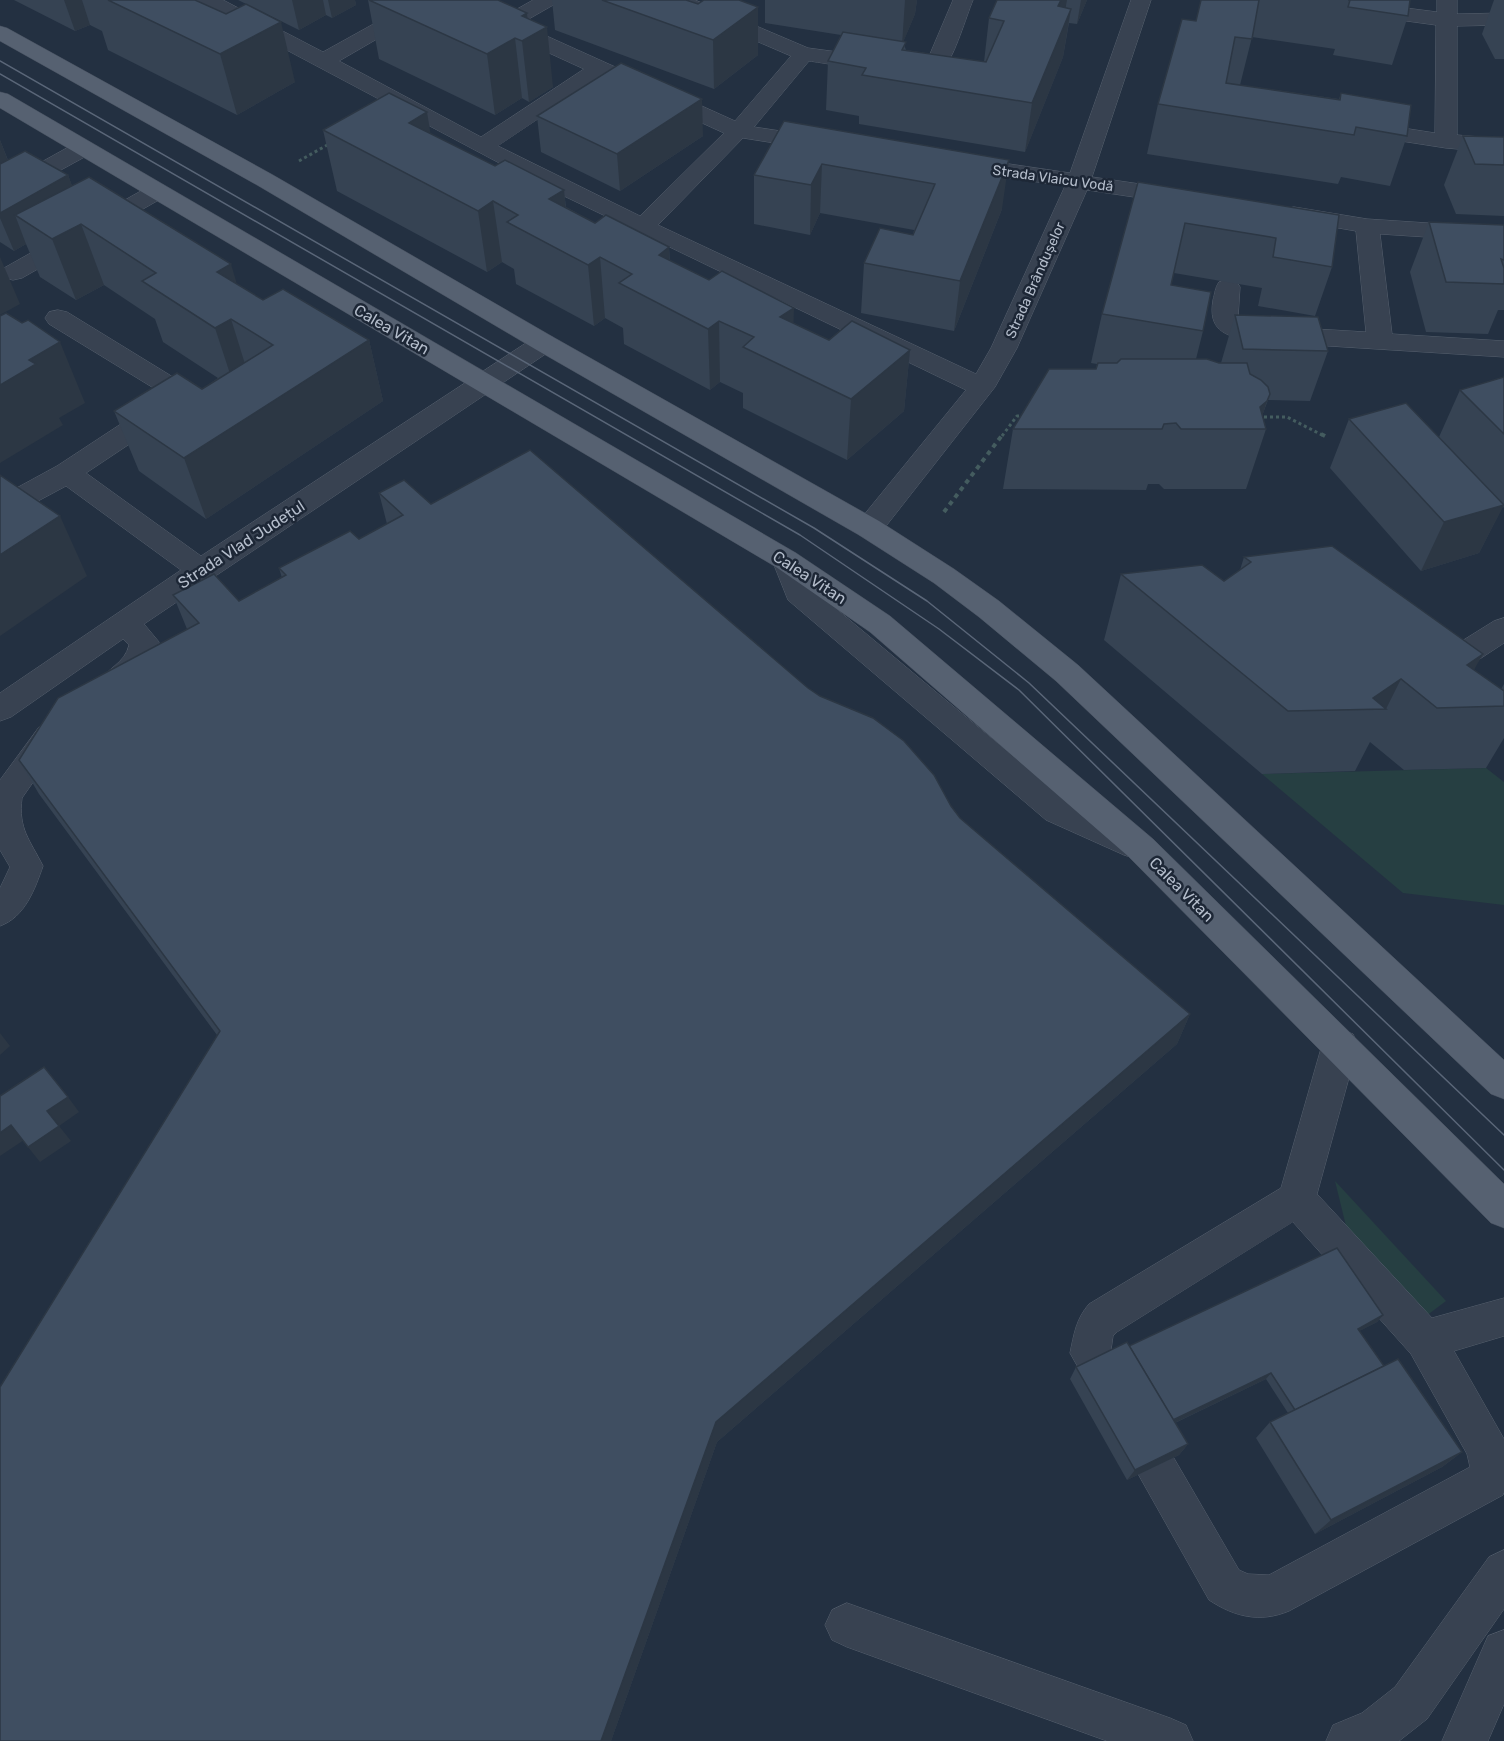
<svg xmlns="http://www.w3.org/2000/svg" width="1504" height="1741" font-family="Rubik,sans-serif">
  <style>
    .green { fill: #263f42 }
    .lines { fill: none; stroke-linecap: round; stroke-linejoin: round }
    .minor-casing { stroke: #56606e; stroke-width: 1 }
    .major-casing { stroke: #414b5a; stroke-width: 1 }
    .path-far1 { stroke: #445c5f; stroke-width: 3; stroke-dasharray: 3 3; stroke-linecap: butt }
    .path { stroke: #445c5f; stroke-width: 4; stroke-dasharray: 4.5 4.5; stroke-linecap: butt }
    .minor { fill: #384251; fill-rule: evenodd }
    .major { fill: #566171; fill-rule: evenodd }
    .tram { stroke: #5a6678; stroke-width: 1.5 }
    .wall { fill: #364353 }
    .shaded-wall { fill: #2c3744 }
    .building { fill: #3f4e61; stroke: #2c3744; stroke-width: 1.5 }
    .labels { text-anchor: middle; stroke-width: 5; stroke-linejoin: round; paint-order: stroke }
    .far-street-label { font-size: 14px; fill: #b4bdcb; stroke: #1d2736 }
    .street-label { font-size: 16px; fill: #b4bdcb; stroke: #1d2736 }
  </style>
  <rect width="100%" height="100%" fill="#233041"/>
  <g class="green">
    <polygon points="1486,768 1504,782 1504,905 1403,893 1262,774"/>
    <polygon points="1335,1181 1446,1301 1426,1316 1347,1230"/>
  </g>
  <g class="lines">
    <g class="minor-casing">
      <g id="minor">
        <path d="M197 0H223L323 52 406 6 413 4 420 6 423 10 420 14 339 61 481 137 584 69 442 4 439 0H466L503 17 533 0H558L555 4 520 24 735 121 791 56 670 4 667 0H695L808 48 920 63 927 61 953 0H973C966 17 955 55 944 68 931 83 833 64 809 61L754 127 827 138 830 143 827 148 819 150 743 138 658 225 976 374 991 348 1065 186 962 171 954 169 951 164 954 159 962 157 1070 173 1131 0H1151L1092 177 1181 190 1189 192 1193 197 1189 202 1181 204 1087 190 1017 348 995 387 879 535 869 538 859 535 855 528 859 521 966 390 537 183 200 4ZM601 77 724 133 640 216 498 146Z"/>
        <polygon points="1286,0 1343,0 1437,12 1437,0 1457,0 1457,14 1504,13 1504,25 1457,26 1457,135 1504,139 1504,153 1446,148 1356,134 1353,129 1356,124 1364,122 1435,133 1436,25 1296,6 1289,4"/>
        <polygon points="82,142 90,144 93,149 90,154 8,199 0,201 0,185 74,144"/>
        <polygon points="156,185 164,187 168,192 164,197 22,278 13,280 4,278 1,273 4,268 148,187"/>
        <path d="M1294 207 1367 219 1504 228V242L1380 234 1392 334 1504 341V357L1249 341C1224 335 1208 330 1213 300 1215 293 1215 288 1219 282L1228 279 1237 282 1240 287 1238 318 1248 325 1366 332 1356 231 1286 219 1282 214 1286 209Z"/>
        <path d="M58 310 67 312 186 385 192 396 182 409 86 473 201 556 535 337 544 335 553 337 557 343 553 349 144 624 159 642C156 668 131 701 102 692L98 684C106 668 125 664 129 645L123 639 11 717 0 721V693L181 570 66 486 10 516 0 519V497L57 466 165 395 49 324 45 318 49 312Z"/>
        <polygon points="786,550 796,553 810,587 1068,802 1148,837 1152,846 1148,855 1136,859 1124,855 1046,820 788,600 772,560 776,553"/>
        <polygon points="1504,618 1504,643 1466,668 1504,698 1504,727 1493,723 1433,675 1429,667 1433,659 1494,621"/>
        <path d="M50 723 61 727 66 735 22 798C18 829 30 840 43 866 35 889 25 917 0 926V888L10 867 0 850V780L39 727Z"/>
        <path d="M1340 1029 1353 1034 1358 1045 1317 1194 1432 1318 1504 1298V1336L1454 1351 1504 1439V1492L1503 1495 1289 1611C1260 1623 1235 1617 1209 1600L1070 1353C1074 1334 1076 1319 1089 1304L1281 1188 1322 1045 1327 1034ZM1293 1222 1411 1354 1467 1454 1470 1467 1269 1575 1248 1574 1239 1570 1111 1350 1113 1336 1117 1332Z"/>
        <polygon points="1504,1550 1504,1609 1427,1719 1399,1741 1326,1741 1333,1725 1362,1713 1395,1687 1489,1557"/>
        <polygon points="847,1603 1170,1718 1186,1725 1193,1741 1107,1741 847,1647 832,1640 825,1625 832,1610"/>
        <polygon points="1504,1630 1504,1704 1488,1741 1442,1741 1488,1636"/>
      </g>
    </g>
    <g class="major-casing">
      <g id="major">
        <polygon points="0,26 7,28 273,175 553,337 879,521 954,569 999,601 1078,665 1504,1060 1504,1099 1491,1094 1056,681 979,617 934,583 859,535 535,349 257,185 0,41"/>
        <polygon points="0,92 8,94 796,553 890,616 1153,839 1504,1184 1504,1228 1491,1223 1129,857 870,632 776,567 0,108"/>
      </g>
    </g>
    <g class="path-far1">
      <polyline points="299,161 329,144"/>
      <polyline points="1258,417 1287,417 1324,436"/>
      <polyline points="1002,436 1017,416 1025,416"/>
    </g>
    <g class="path">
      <polyline points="1321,434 1327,437"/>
      <polyline points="944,512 1003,434"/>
    </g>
    <use href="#minor" class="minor"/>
    <use href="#major" class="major"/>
    <g class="tram">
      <polyline points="0,61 814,528 927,601 1029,683 1504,1135"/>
      <polyline points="0,74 800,535 939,629 1019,690 1504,1170"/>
    </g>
  </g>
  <g class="wall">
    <polygon points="14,0 195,0 295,82 237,115 108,50 102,31 90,25 75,31"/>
    <polygon points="238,0 355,0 356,5 332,18 326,15 299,30"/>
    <polygon points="368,0 498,0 527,13 527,18 553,87 529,102 522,98 495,115 379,59"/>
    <polygon points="552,0 686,0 698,4 758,7 758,55 714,89 555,30"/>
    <polygon points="765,0 917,0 915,14 903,42 906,50 984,62 989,18 997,0 1087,0 1077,24 1069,23 1063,57 1025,152 859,124 859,116 826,110 828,61 841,35 765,23"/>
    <polygon points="1201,0 1410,0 1408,16 1392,65 1333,55 1335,49 1252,37 1240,85 1339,99 1341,93 1407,136 1390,186 1341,177 1338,184 1147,154 1158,104 1196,21"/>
    <polygon points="1494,0 1504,0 1504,59 1495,59 1482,34"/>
    <polygon points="537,116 703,136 620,191 541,152"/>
    <polygon points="784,121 1002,209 954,331 861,313 864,263 913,235 914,230 820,213 810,235 754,224 754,175"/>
    <polygon points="323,130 431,134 495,166 564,190 566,207 595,223 669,247 670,261 793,323 829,340 910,350 904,411 847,460 743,408 743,393 720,382 710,390 624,344 623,328 605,318 594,326 516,284 514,269 502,262 487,272 337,191"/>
    <polygon points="1463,136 1504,137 1504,216 1456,214 1444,185"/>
    <polygon points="0,140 8,160 68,175 72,186 263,300 369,340 383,401 206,519 139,471 114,411 202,389 218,378 163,342 155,319 104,285 76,300 40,277 26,244 14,251 0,242"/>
    <polygon points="1138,182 1339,215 1332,267 1315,316 1258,306 1262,288 1174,273 1171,285 1203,331 1196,359 1221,363 1235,315 1328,351 1310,401 1268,400 1262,416 1266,429 1246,489 1164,489 1159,484 1148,484 1146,490 1003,489 1013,429 1096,369 1097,364 1091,363 1102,314"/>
    <polygon points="1429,222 1504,225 1504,310 1498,310 1488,334 1426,332 1410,272"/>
    <polygon points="1504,377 1504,508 1503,506 1479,553 1421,571 1330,468 1349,419 1439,437 1460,390"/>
    <polygon points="379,493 431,504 808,688 951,806 960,818 1190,1014 1177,1044 717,1442 611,1741 0,1741 217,1035 39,794 19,760 187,629 173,595 239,601 282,578 279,568 359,539 387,524"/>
    <polygon points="1244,557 1474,670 1501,689 1504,684 1504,738 1486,768 1404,770 1370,742 1355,771 1262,774 1104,640 1121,574 1224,581 1240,570"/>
    <polygon points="1383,1315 1377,1322 1359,1331 1384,1366 1462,1452 1442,1467 1315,1534 1256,1438 1270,1422 1288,1413 1266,1379 1175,1423 1188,1444 1179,1455 1127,1480 1070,1379 1076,1367 1129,1346"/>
  </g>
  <g class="shaded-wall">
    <polygon points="64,0 82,0 90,25 75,31"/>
    <polygon points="292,0 323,0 326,15 299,30"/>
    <polygon points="328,0 355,0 356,5 332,18"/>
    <polygon points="905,0 917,0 915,14 902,45"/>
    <polygon points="1061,0 1067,0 1063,22 1058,6"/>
    <polygon points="1081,0 1087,0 1077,24"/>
    <polygon points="758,7 758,55 714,89 713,40"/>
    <polygon points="1071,9 1063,57 1025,152 1032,103"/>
    <polygon points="527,13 529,37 547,27 553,87 529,102 522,41 522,16"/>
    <polygon points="281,22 295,82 237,115 220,54"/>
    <polygon points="515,38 522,98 495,115 487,54"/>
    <polygon points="702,99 703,136 620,191 617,154"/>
    <polygon points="427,112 437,173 409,123"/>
    <polygon points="0,140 13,174 0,181"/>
    <polygon points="1009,160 1002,209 954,331 960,281"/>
    <polygon points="822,164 820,213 810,235 811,185"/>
    <polygon points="68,175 82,212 15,215 26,244 14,251 0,218 0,213"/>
    <polygon points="564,190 570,251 549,199"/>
    <polygon points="493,201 502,262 487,272 478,211"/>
    <polygon points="81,224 104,285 76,300 52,239"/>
    <polygon points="669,247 672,308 659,255"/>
    <polygon points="0,257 20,304 0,315"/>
    <polygon points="600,257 605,318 594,326 588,265"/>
    <polygon points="231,264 249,325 217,272"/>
    <polygon points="794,308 792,369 780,317"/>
    <polygon points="231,319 250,380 235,389 215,328"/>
    <polygon points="719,321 720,382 710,390 708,329"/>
    <polygon points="369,340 383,401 206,519 184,458"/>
    <polygon points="60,342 85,403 59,418 63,425 0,463 0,385 29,360"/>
    <polygon points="910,350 904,411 847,460 851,399"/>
    <polygon points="1267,401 1258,429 1260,407"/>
    <polygon points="1504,505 1479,553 1421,571 1444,522"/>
    <polygon points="60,516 87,576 0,636 0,555"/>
    <polygon points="1483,654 1453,707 1467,665"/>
    <polygon points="1401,679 1386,709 1373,698"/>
    <polygon points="1190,1014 1177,1044 717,1442 611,1741 601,1741 716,1422"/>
    <polygon points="0,1033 10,1046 0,1055"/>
    <polygon points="68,1097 79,1112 59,1126 71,1141 40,1162 28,1147 47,1111"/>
    <polygon points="11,1125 24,1140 0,1156 0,1133"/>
    <polygon points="1383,1315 1377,1322 1352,1335 1358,1329"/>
    <polygon points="1271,1373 1266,1379 1164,1428 1168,1423"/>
    <polygon points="1188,1444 1179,1455 1127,1480 1135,1470"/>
    <polygon points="1462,1452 1442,1467 1315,1534 1331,1520"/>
  </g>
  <g class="building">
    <polygon points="108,0 195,0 226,14 246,4 281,22 220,54"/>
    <polygon points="369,0 498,0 527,13 522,16 547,27 522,41 515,38 487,54"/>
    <polygon points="602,0 686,0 698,4 704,0 739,0 758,7 713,40"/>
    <polygon points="997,0 1061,0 1058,6 1071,9 1032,103 862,75 866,68 828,61 843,32 906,42 902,50 986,62 1004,21 989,18"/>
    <polygon points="1201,0 1259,0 1252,39 1235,37 1226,83 1340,100 1341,93 1411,105 1407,136 1356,127 1354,135 1158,104 1182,19 1196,21"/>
    <polygon points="1348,0 1410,0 1408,16 1348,7 1350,0"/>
    <polygon points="621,63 702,99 617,154 537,116"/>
    <polygon points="389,93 427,112 409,123 495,166 505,160 564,190 549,199 595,223 606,215 669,247 659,255 709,280 722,271 794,308 780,317 829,340 852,321 910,350 851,399 743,347 754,337 719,321 708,329 619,283 632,274 600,257 588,265 507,222 518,215 493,201 478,211 323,130"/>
    <polygon points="784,121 1009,160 960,281 864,263 880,228 913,235 935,184 822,164 811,185 754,175"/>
    <polygon points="1463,136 1504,137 1504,165 1475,164"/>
    <polygon points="25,151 68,175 0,213 0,164"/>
    <polygon points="89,177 231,264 217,272 263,300 283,289 369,340 184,458 114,411 177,373 202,389 273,345 231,319 215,328 142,281 156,273 81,224 52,239 15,215"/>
    <polygon points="1138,182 1339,215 1332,267 1273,257 1276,238 1185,223 1171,285 1211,292 1203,331 1102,314"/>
    <polygon points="1429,222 1504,225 1504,260 1501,259 1504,268 1504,284 1446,282"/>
    <polygon points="6,313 22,323 28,320 60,342 29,360 36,364 0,385 0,316"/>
    <polygon points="1235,315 1318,317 1328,351 1243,349"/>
    <polygon points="1121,359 1207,359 1219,363 1247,363 1250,374 1261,380 1268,387 1270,394 1267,401 1260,407 1266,429 1181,429 1176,423 1164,424 1162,429 1013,429 1049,369 1096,369 1098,363 1117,363"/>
    <polygon points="1504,377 1504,434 1460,390"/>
    <polygon points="1406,403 1504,505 1444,522 1349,419"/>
    <polygon points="530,450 808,688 820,696 873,718 904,741 934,775 951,806 960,818 1190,1014 716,1422 601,1741 0,1741 0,1387 220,1031 19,760 58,698 199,623 173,595 214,574 239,601 286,575 279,568 350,531 359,539 403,515 379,493 404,480 431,504"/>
    <polygon points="0,475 60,516 0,555"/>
    <polygon points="1332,546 1483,654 1467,665 1504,691 1504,706 1437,708 1401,679 1373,698 1386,709 1288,711 1121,574 1202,565 1224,581 1251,562 1244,557"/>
    <polygon points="44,1067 68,1097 47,1111 59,1126 28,1147 11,1125 0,1133 0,1096"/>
    <polygon points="1337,1248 1383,1315 1358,1329 1384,1366 1295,1410 1271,1373 1173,1420 1129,1346"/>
    <polygon points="1127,1342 1188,1444 1135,1470 1076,1367"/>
    <polygon points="1398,1359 1462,1452 1331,1520 1270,1422"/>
  </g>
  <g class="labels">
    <g class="far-street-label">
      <text transform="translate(1053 178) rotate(8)" y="5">Strada Vlaicu Vodă</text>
      <text transform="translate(1035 280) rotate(-66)" y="5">Strada Brândușelor</text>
    </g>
    <g class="street-label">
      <text transform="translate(392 329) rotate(30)" y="6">Calea Vitan</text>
      <text transform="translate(241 544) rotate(-33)" y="6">Strada Vlad Județul</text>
      <text transform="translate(810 577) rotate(33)" y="6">Calea Vitan</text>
      <text transform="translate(1182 889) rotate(45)" y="6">Calea Vitan</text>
    </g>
  </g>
</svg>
